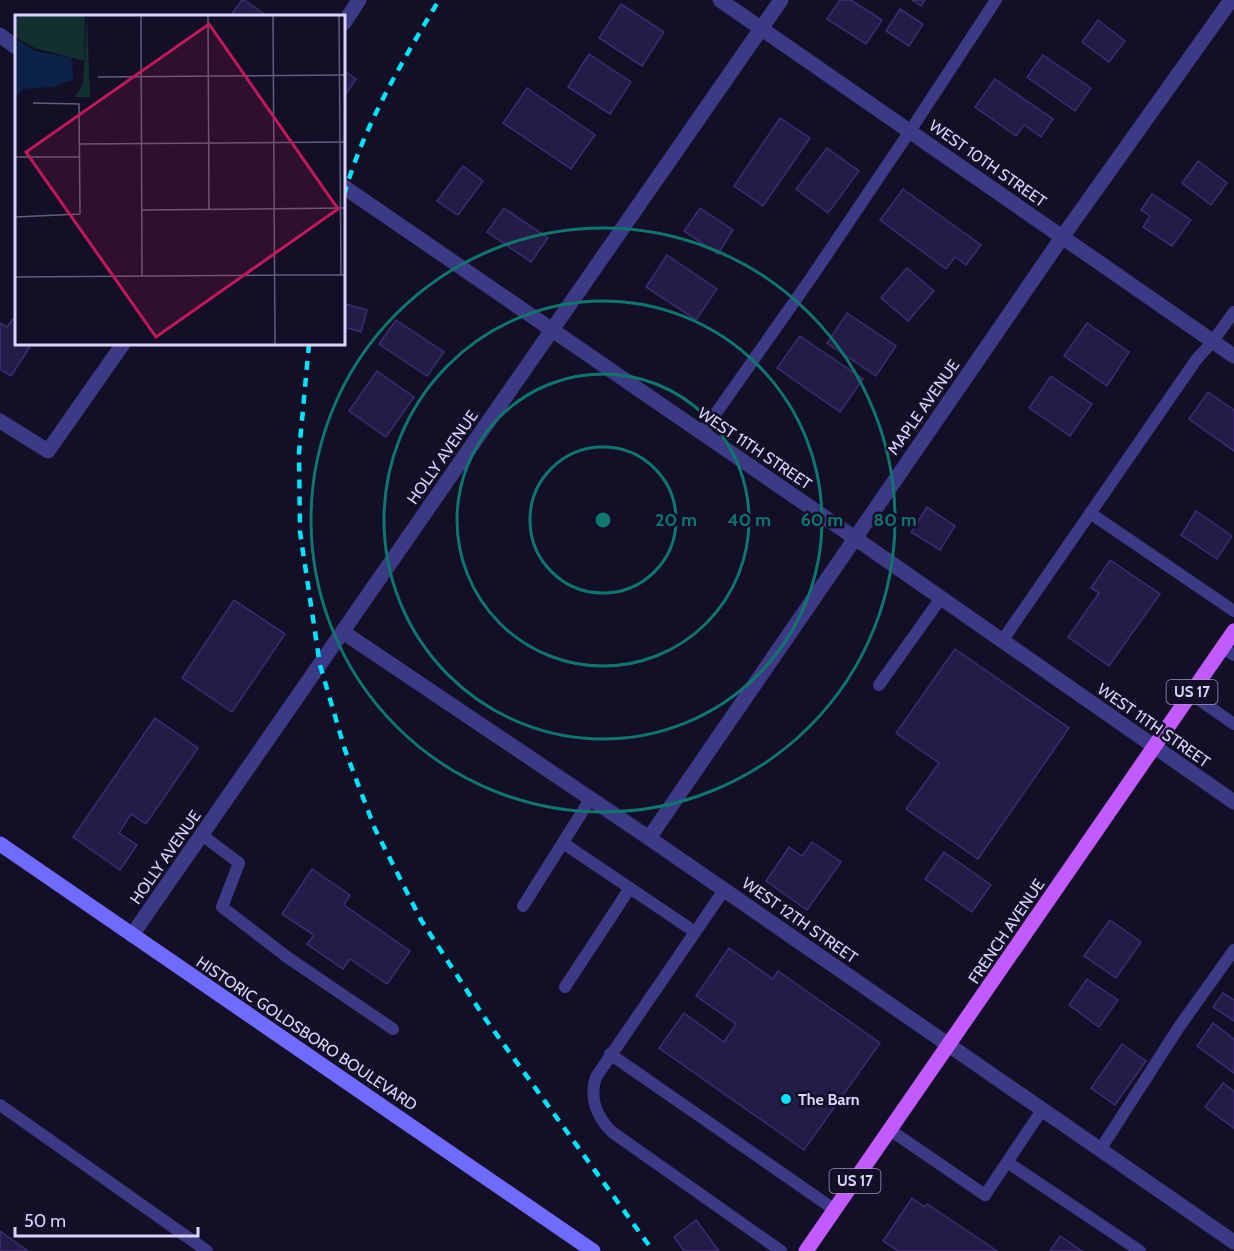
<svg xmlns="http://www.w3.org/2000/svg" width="1234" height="1251" font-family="Cabin,sans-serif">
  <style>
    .building { fill: #241b47; stroke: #3b2d73; stroke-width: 1.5 }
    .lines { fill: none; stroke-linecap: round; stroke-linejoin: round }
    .lane { stroke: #3d3a85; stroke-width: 12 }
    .street { stroke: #3d3a85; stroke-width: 15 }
    .secondary { stroke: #6f6bff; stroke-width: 15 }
    .primary { stroke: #c25bff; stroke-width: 15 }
    .rail { stroke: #00e5ff; stroke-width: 4.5; stroke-dasharray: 9 8; stroke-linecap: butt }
    .ring { fill: none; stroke: #0f766e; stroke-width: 3 }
    .poi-dot { fill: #00e5ff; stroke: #130f26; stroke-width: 2 }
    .labels { text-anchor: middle; stroke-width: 5; stroke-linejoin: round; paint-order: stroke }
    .shield { fill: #130f26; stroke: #9e99be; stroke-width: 1.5 }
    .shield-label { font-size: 15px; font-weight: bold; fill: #d9d4ff }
    .street-label { font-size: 16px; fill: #d9d4ff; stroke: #130f26 }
    .poi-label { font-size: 16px; font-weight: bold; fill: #d9d4ff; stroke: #130f26; text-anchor: start }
    .inset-road { fill: none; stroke: #625e7d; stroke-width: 1.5 }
    .view { fill: #c2185b; fill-opacity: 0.15; stroke: #c2185b; stroke-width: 3 }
    .inset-edge { fill: none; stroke: #d9d4ff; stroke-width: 3 }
    .centre { fill: #0f766e; stroke: #130f26; stroke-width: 3 }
    .ring-label { font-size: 18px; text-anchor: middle; font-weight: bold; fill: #0f766e; stroke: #130f26; stroke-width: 5; stroke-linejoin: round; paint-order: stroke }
  </style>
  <rect width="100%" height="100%" fill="#130f26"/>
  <g class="building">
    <polygon points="242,0 244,0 267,16 230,16"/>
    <polygon points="840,0 851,0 882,20 866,44 827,19"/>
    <polygon points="912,0 925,0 921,6"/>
    <polygon points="621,4 664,32 642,66 599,38"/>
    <polygon points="900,9 923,24 909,46 886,31"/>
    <polygon points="1098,20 1125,41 1109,62 1082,42"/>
    <polygon points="589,54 631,82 610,114 568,87"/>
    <polygon points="1043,55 1091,88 1075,111 1027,77"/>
    <polygon points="344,71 356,79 344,97"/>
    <polygon points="995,79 1053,119 1041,137 1024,125 1016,136 975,107"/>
    <polygon points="527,88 595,135 571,169 503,123"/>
    <polygon points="780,118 810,138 763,206 734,186"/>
    <polygon points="827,148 859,171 828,213 796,189"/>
    <polygon points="1198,161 1227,183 1211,205 1182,183"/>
    <polygon points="463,166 483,181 458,215 437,201"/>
    <polygon points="903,189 981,245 966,265 955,257 946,269 880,220"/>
    <polygon points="1152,194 1191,220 1172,246 1143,227 1150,216 1141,210"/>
    <polygon points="504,208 548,238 531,262 487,232"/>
    <polygon points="700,208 733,230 718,254 684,231"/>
    <polygon points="667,255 717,289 696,320 646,287"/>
    <polygon points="907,268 934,291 908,321 881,298"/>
    <polygon points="346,304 367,310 361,332 344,327 344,313"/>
    <polygon points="847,313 896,346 876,376 827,343"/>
    <polygon points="13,319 16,321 16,344 32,344 11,376 0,369 0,323 7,327"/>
    <polygon points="396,320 444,352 427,376 379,344"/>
    <polygon points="1087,323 1129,352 1107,386 1064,356"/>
    <polygon points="800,336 863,379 840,412 777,368"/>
    <polygon points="377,371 414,397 386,437 349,411"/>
    <polygon points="1051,376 1092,404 1070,436 1029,408"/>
    <polygon points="1208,392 1234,410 1234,451 1189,419"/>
    <polygon points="927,507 955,526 940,550 911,532"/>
    <polygon points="1196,511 1232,536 1217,559 1181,535"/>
    <polygon points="1110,560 1160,594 1109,666 1068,637 1099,593 1091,588"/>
    <polygon points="234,600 285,634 232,712 182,678"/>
    <polygon points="955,649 1069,728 978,859 906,809 939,763 896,733"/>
    <polygon points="155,718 198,748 146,824 131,814 119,833 137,845 120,870 73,837"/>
    <polygon points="812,842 841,862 807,910 766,881 789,847 802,856"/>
    <polygon points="944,852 991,885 972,912 925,879"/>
    <polygon points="312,869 350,895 344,905 410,951 387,984 350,959 343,969 307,944 314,935 282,914"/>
    <polygon points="1110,920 1141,942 1116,978 1084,956"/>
    <polygon points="729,948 773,979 778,971 880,1043 804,1150 659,1048 684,1013 724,1042 736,1024 696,996"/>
    <polygon points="1087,979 1118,1000 1099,1027 1069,1005"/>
    <polygon points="1223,993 1234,1000 1234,1021 1213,1007"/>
    <polygon points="1213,1023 1234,1039 1234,1073 1197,1046"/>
    <polygon points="1122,1044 1146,1061 1115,1105 1091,1088"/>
    <polygon points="1223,1083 1234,1091 1234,1128 1205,1107"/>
    <polygon points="912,1198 925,1207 927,1204 997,1251 898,1251 883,1241"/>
    <polygon points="696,1220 719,1251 684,1251 674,1237"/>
    <polygon points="0,1231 28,1251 0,1251"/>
    <polygon points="1060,1236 1082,1251 1050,1251"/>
  </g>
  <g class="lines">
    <g class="lane">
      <polyline points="702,433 811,278 910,131 996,0"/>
      <polyline points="1090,513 1234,611"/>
      <polyline points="1002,641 1196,360 1213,341 1234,312"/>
      <polyline points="1223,648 1234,655"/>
      <polyline points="879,685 941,598"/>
      <polyline points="1191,694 1234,724"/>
      <polyline points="202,835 239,863 222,907 287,957 393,1029"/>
      <polyline points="563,843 695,932"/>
      <path d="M724 890 596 1077C589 1098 597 1117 612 1132L781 1251"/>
      <polyline points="523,906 591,798"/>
      <polyline points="565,987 630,888"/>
      <polyline points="610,1054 835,1210"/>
      <polyline points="0,1105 207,1251"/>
      <polyline points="890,1130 985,1195 1042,1110"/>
      <polyline points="1100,1150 1179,1027 1234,950"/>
      <polyline points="1007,1162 1140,1251"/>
    </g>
    <g class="street">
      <polyline points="720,0 1234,356"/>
      <polyline points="344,23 359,0"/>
      <polyline points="0,35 16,47"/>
      <polyline points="344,187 855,538 1234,802"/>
      <polyline points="0,421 48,451 123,344"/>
      <polyline points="343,632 649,838 1234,1242"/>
      <polyline points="649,838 1063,236 1231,0"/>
      <polyline points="132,935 781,0"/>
    </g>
    <polyline class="secondary" points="0,844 593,1251"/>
    <polyline class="primary" points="806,1251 1234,631"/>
    <g class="rail">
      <path d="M344 195C364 125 402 62 439 0"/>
      <polyline points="309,344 299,453 300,532 320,665 345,750 375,829 421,920 484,1017 653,1251"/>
    </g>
  </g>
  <g class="ring">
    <circle cx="603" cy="520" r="73"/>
    <circle cx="603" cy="520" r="146"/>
    <circle cx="603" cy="520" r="219"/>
    <circle cx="603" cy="520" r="292"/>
  </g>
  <circle class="poi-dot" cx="786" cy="1099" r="6"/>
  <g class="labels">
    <g class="shield">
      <rect x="1166.5" y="680" width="51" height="24" rx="4.5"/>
      <rect x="829.5" y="1169" width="51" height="24" rx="4.5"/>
    </g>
    <g class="shield-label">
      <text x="1192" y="697">US 17</text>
      <text x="855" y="1186">US 17</text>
    </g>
    <g class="street-label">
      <text transform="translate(988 163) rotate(35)" y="6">WEST 10TH STREET</text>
      <text transform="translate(923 407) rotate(-55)" y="6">MAPLE AVENUE</text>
      <text transform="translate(755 448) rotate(34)" y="6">WEST 11TH STREET</text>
      <text transform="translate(442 457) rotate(-55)" y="6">HOLLY AVENUE</text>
      <text transform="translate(1154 725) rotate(35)" y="6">WEST 11TH STREET</text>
      <text transform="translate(165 857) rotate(-55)" y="6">HOLLY AVENUE</text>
      <text transform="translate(800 920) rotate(35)" y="6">WEST 12TH STREET</text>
      <text transform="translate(1006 931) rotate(-56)" y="6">FRENCH AVENUE</text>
      <text transform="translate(307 1033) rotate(34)" y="6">HISTORIC GOLDSBORO BOULEVARD</text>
    </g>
    <g class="poi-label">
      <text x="798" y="1105">The Barn</text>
    </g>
  </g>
  <g transform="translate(15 15)">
    <rect width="330" height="330" fill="#130f26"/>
    <path d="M0 1H70L69 46 20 33 0 22ZM72 1 75 82H60L68 69Z" fill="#12302f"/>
    <path d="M0 23 20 36 57 43 58 65 38 72 7 74 0 84Z" fill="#0c2248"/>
    <path class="inset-road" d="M126 1 127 262M193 1 194 194M258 1 260 329M324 1 326 260M83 62 330 60M64 129 330 127M0 142H64M127 195 330 193M0 202 65 199 64 89 18 88M260 260H330M0 262 260 260"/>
    <path class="view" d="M194 9 323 194 141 322 11 137Z"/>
    <rect width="330" height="330" class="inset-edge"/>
  </g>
  <circle cx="603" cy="520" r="9" class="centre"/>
  <g class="ring-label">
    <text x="676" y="526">20 m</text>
    <text x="749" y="526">40 m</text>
    <text x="822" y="526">60 m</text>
    <text x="895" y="526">80 m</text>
  </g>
  <path d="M15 1227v9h183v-9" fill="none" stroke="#d9d4ff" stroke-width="3"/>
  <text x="24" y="1227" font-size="18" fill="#d9d4ff" stroke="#130f26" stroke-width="4.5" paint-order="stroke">50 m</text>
</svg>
